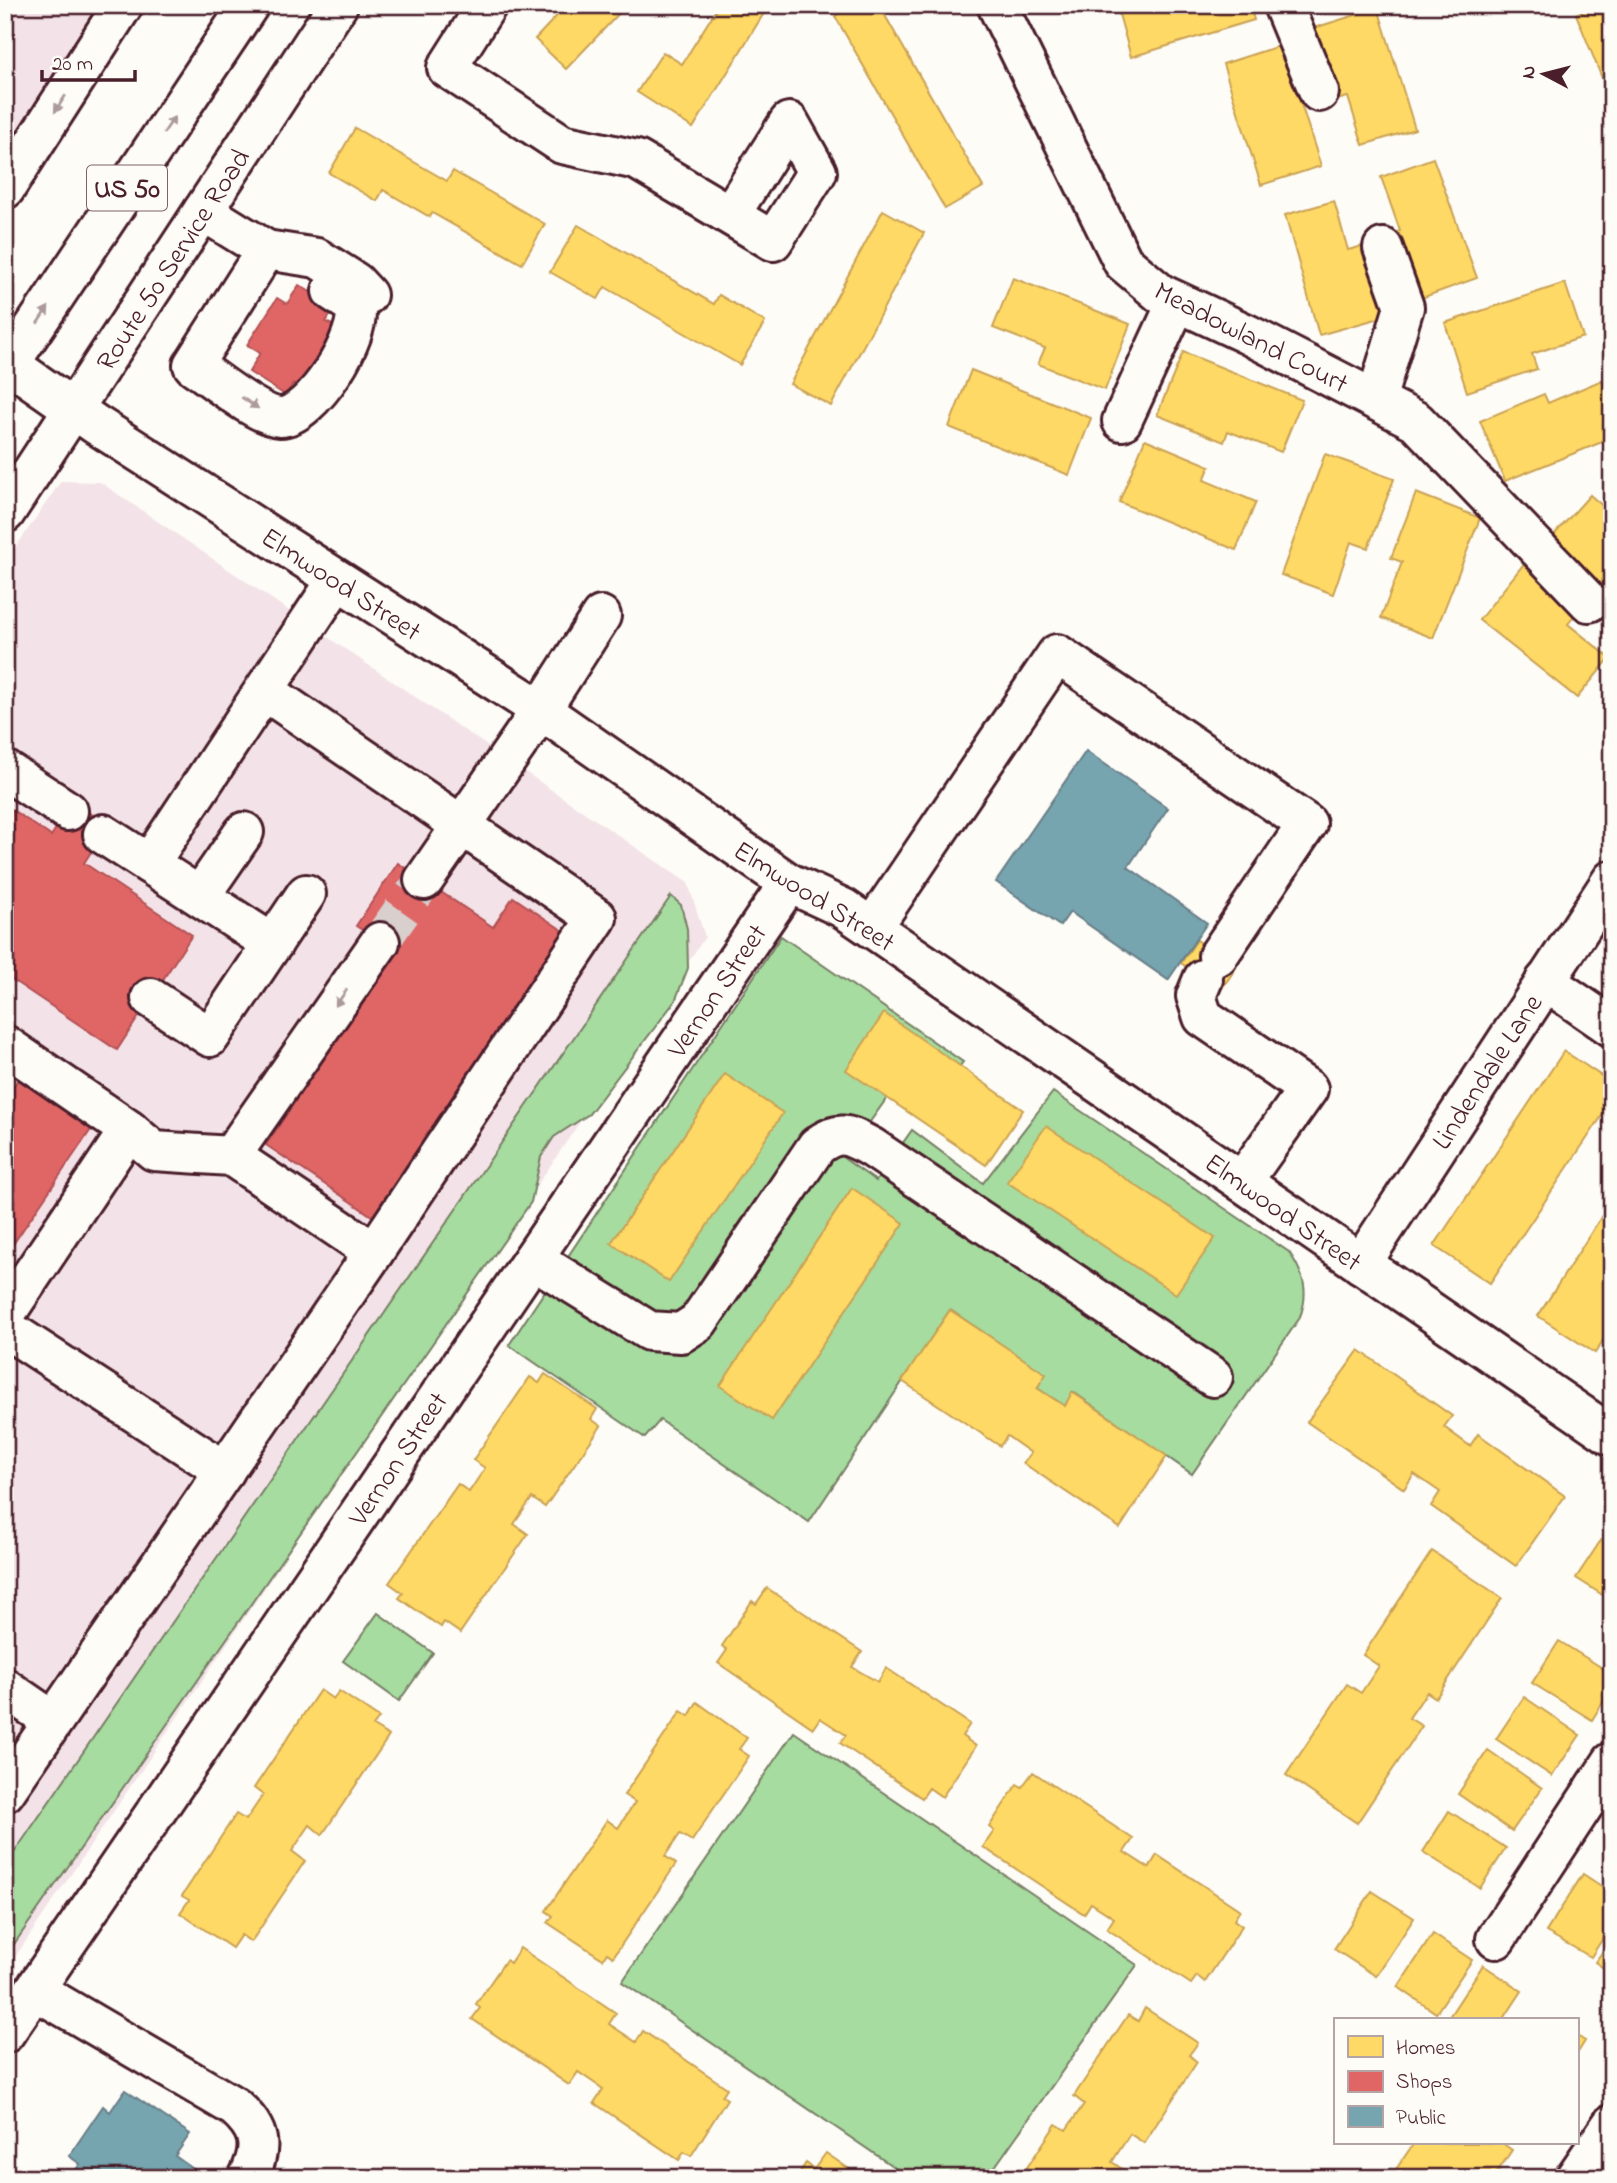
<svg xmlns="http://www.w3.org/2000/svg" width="1617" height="2183" font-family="'Indie Flower',sans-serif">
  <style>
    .built { fill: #f3e3e8 }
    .green { fill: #a6dc9f; stroke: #787e65; stroke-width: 2 }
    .homes { fill: #ffd966; stroke: #c9a154; stroke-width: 2 }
    .shops { fill: #e06666; stroke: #b35154; stroke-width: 2 }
    .public { fill: #76a5af; stroke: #697d87; stroke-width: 2 }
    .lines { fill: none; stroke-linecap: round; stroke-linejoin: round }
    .minor-tunnel { stroke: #d9d0ce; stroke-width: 38; stroke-dasharray: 38 19; stroke-linecap: butt }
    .minor-casing { stroke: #4a1f2b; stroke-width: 44 }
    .highway-casing { stroke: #4a1f2b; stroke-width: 44 }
    .minor { stroke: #fdfcf7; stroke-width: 38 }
    .highway { stroke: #fdfcf7; stroke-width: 38 }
    .oneway { fill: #ac999b }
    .labels { text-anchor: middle; stroke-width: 7; stroke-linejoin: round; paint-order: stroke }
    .shield { fill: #fdfcf7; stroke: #806168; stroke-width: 2 }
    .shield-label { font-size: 26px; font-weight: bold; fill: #4a1f2b }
    .street-label { font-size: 28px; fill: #4a1f2b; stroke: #fdfcf7 }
  </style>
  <rect width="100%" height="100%" fill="#fdfcf7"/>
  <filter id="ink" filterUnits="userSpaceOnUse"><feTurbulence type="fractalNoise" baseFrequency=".0143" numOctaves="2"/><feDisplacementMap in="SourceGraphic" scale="14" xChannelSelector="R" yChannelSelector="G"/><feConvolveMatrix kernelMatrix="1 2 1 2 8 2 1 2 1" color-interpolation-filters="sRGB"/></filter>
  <g filter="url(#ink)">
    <g class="built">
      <polygon points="5,5 123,5 5,189"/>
      <polygon points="61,481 100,482 688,883 705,937 5,1972 5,563"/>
    </g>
    <g class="green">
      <polygon points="671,896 681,905 687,929 688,968 675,1001 589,1114 554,1137 541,1157 531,1202 5,1957 5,1866"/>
      <path d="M781 936 963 1062 929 1106 897 1084 857 1140 814 1137 876 1181 912 1130 983 1183 1053 1092 1289 1252C1304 1274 1310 1293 1299 1319L1192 1474 1073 1392 1065 1406 1037 1388 1045 1374 950 1310 809 1522 660 1420 645 1438 509 1345Z"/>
      <polygon points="378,1613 433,1653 399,1701 343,1661"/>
      <polygon points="794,1732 1137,1965 987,2178 910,2178 622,1982"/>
    </g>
    <g class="homes">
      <polygon points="567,5 627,5 566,69 535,39"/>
      <polygon points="719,5 769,5 693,128 637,92 663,52 682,64"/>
      <polygon points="853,5 879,5 983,187 945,209 835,16"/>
      <polygon points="1124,5 1250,5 1254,20 1131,57 1117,7"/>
      <polygon points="1598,5 1612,5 1612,103 1576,14"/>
      <polygon points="1378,8 1415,129 1363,145 1348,97 1336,100 1314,28"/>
      <polygon points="1282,45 1321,166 1261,185 1223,64"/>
      <polygon points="355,128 447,181 453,171 545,224 522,264 432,213 430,217 383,190 377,201 329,173"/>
      <polygon points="1433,158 1477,278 1413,301 1389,235 1400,231 1381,177"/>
      <polygon points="1334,201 1348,250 1367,245 1387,316 1319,335 1285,215"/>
      <polygon points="883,210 924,233 831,406 790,384"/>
      <polygon points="578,225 714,304 719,295 765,322 740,365 605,287 598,299 550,272"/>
      <polygon points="1013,278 1130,324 1105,390 1038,364 1045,348 993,328"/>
      <polygon points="1565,283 1583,337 1532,354 1537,369 1467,392 1445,323"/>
      <polygon points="1183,352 1302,400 1281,452 1228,431 1224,442 1157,415"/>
      <polygon points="971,370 1091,418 1069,475 949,427"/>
      <polygon points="1602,380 1612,403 1612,438 1505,481 1480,421 1544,394 1548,403"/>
      <polygon points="1145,439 1210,466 1204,480 1256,502 1236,550 1119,502"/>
      <polygon points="1325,454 1394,479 1368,548 1351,542 1333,594 1281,575"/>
      <polygon points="1416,493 1480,518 1433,638 1381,618 1402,562 1391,558"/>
      <polygon points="1590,495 1612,514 1612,591 1606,586 1599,595 1544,546"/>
      <polygon points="1523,565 1579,610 1568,624 1610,658 1577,698 1479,620"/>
      <polygon points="1197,940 1236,968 1220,991 1181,963"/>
      <polygon points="884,1013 1023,1110 986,1165 846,1070"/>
      <polygon points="1564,1051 1612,1083 1612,1101 1490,1283 1434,1246"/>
      <polygon points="725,1074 783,1113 669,1282 611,1243"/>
      <polygon points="1046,1126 1215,1238 1176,1294 1007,1182"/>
      <polygon points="852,1188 904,1223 772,1420 720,1386"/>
      <polygon points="1612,1200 1612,1326 1595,1353 1538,1316"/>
      <polygon points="950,1310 1046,1374 1037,1388 1065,1406 1072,1392 1167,1456 1120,1528 1023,1463 1031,1453 1007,1436 1000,1446 902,1381"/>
      <polygon points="1359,1350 1452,1416 1444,1427 1470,1446 1478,1434 1565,1496 1516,1566 1431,1506 1440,1492 1414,1474 1404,1489 1307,1422"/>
      <polygon points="545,1374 597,1409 591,1419 601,1426 545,1507 532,1498 514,1524 528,1534 460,1633 444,1622 441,1627 399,1598 403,1593 389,1583 458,1484 469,1492 485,1468 473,1460 530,1377 539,1383"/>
      <polygon points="1611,1525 1612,1526 1612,1601 1576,1578"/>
      <polygon points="1432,1551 1502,1598 1436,1698 1427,1692 1409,1718 1422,1726 1357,1823 1286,1775 1347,1684 1361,1693 1379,1666 1363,1655"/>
      <polygon points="767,1588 862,1652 852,1667 878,1682 886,1668 970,1724 962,1736 976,1746 942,1797 929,1788 922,1798 840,1743 846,1735 820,1718 813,1728 718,1663 727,1650 722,1646 752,1601 756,1604"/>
      <polygon points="1559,1641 1612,1674 1612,1688 1592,1720 1532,1683"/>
      <polygon points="320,1690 333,1699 339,1691 379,1718 373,1726 389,1736 322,1835 310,1825 292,1851 305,1861 251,1942 241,1935 232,1948 180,1913 189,1900 182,1896 236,1814 246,1820 263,1795 254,1788"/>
      <polygon points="1524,1697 1580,1735 1552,1776 1496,1739"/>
      <polygon points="697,1702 747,1738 739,1749 749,1756 692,1841 680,1834 665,1856 676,1864 613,1957 607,1953 603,1959 548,1923 553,1916 546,1911 607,1820 618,1828 635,1802 624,1795 681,1711 689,1716"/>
      <polygon points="1488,1750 1542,1788 1512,1831 1458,1794"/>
      <polygon points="1033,1772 1133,1839 1124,1852 1149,1868 1157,1855 1240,1910 1234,1920 1242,1926 1205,1982 1197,1976 1191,1984 1107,1929 1114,1918 1091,1903 1084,1914 983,1847 994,1831 989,1827 1017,1784 1022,1787"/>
      <polygon points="1449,1811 1506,1848 1480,1888 1423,1852"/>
      <polygon points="1583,1874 1612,1893 1612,1924 1591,1957 1546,1932"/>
      <polygon points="1372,1891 1414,1918 1376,1976 1334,1949"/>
      <polygon points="1433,1934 1472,1960 1436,2013 1398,1987"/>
      <polygon points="1612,1939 1612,1974 1595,1962"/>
      <polygon points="520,1948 616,2013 609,2024 636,2042 643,2031 727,2088 722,2096 727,2099 691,2156 684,2152 679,2160 594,2103 603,2089 578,2072 569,2085 472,2019 480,2008 476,2004 506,1960 510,1963"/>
      <polygon points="1483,1965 1522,1991 1503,2020 1447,2020"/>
      <polygon points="1145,2008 1198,2043 1189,2055 1197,2062 1144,2143 1130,2134 1112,2162 1125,2171 1121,2178 1020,2178 1056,2124 1066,2130 1084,2104 1074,2096 1128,2015 1138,2021"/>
      <polygon points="1577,2036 1585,2041 1577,2054"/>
      <polygon points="1414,2143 1502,2143 1512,2150 1493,2178 1390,2178"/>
      <polygon points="826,2153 862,2178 796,2178 806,2163 814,2169"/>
    </g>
    <g class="shops">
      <polygon points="299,285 335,307 326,322 338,328 300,389 293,384 285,395 249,372 260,353 247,345 277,298 287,304"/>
      <polygon points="73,802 108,825 84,863 192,935 117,1050 5,975 5,817 11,809 51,836"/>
      <polygon points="398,863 493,927 513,897 565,932 375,1218 266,1145 395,951 356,926"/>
      <polygon points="19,1078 92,1128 5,1256 5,1098"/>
    </g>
    <g class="public">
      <polygon points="1086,751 1168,808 1128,867 1207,923 1168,980 1070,912 1060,926 996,882"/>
      <polygon points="125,2090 190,2134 175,2156 196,2171 192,2178 70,2178 80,2164 69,2156 103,2106 110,2112"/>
    </g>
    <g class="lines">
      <polyline class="minor-tunnel" points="380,942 424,880"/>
      <g class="minor-casing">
        <g id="minor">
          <polyline points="487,5 447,68 562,144 637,160 773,241 817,172 789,122 730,215"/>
          <polyline points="997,5 1123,262 1161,294 1247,334 1416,421 1589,602"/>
          <polyline points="1283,5 1319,92"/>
          <path d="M203 211 266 250 193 365C213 378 258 416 280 417 311 418 364 333 355 306L332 291"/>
          <polyline points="266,250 317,258 355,282 367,295"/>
          <polyline points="5,361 95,424 541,710 789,883 843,908 1612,1436"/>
          <polyline points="1376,400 1404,307 1383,248"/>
          <polyline points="1122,421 1177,302"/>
          <polyline points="5,513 338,5"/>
          <polyline points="5,770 68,811"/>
          <polyline points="103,834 273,944"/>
          <polyline points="149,864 337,580"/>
          <polyline points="424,880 541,710 601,616"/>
          <polyline points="200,896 244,832"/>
          <polyline points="872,928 1057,654 1307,824 1218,956"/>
          <polyline points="1203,979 1196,996 1203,1017 1308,1089 1242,1182"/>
          <polyline points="1545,981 1612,1027"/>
          <polyline points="151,998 210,1037 306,894"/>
          <polyline points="5,1045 129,1130 5,1315"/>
          <polyline points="129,1130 154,1151 231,1156 374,1252 597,918 265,691"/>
          <polyline points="231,1156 380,942"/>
          <path d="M533 1259 649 1331 681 1333 698 1322 817 1146C840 1129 848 1135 871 1147L1213 1377"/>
          <polyline points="1361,1264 1612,880"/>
          <polyline points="5,1328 225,1471"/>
          <polyline points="5,1688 53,1721"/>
          <polyline points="5,1792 374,1252"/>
          <polyline points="1496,1939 1612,1762"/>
          <path d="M35 1990 235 2107C260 2129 264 2147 248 2178"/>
          <polyline points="5,2033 789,883"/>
          <polyline points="1575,2178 1612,2124"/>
        </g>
      </g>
      <g class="highway-casing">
        <g id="highway">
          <polyline points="5,189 123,5"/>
          <polyline points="5,371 249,5"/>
        </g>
      </g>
      <use href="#minor" class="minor"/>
      <use href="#highway" class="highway"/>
    </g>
    <defs><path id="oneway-solid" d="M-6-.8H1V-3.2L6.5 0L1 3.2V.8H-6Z" transform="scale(1.75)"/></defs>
    <g class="oneway">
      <use href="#oneway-solid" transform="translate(60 104) rotate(123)"/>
      <use href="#oneway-solid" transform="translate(169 125) rotate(-56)"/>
      <use href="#oneway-solid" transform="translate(43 315) rotate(-56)"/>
      <use href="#oneway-solid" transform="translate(250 403) rotate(34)"/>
      <use href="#oneway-solid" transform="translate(341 998) rotate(125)"/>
    </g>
  </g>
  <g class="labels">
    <rect class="shield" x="87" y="165.5" width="80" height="45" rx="5"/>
    <g class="shield-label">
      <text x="127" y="197">US 50</text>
    </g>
    <g class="street-label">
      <text transform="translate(172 259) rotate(-57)" y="10">Route 50 Service Road</text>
      <text transform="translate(1252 336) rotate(27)" y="10">Meadowland Court</text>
      <text transform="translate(342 583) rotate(33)" y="10">Elmwood Street</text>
      <text transform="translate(815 895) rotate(32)" y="10">Elmwood Street</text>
      <text transform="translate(716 990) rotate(-56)" y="10">Vernon Street</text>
      <text transform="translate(1486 1071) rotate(-57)" y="10">Lindendale Lane</text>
      <text transform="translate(1284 1211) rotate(35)" y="10">Elmwood Street</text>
      <text transform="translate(397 1458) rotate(-56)" y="10">Vernon Street</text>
    </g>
  </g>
  <rect width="1617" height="2183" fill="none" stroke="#fdfcf7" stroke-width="28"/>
  <rect x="14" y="14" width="1589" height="2155" fill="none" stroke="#4a1f2b" stroke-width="2.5" filter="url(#ink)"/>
  <rect x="1334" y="2018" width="245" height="126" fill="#fdfcf7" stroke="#b5a4a5" stroke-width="2"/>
  <rect x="1348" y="2036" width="35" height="21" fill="#ffd966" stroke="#b5a4a5" stroke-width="2"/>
  <text x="1396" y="2054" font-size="21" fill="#4a1f2b">Homes</text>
  <rect x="1348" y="2071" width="35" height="21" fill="#e06666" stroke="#b5a4a5" stroke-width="2"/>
  <text x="1396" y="2088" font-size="21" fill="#4a1f2b">Shops</text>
  <rect x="1348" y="2106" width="35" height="21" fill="#76a5af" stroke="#b5a4a5" stroke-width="2"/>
  <text x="1396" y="2124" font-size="21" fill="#4a1f2b">Public</text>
  <g transform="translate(1544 74) rotate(277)" stroke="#fdfcf7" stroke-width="5" paint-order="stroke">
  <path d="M0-5L12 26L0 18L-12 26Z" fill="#4a1f2b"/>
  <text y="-10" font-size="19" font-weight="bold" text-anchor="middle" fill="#4a1f2b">N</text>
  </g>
  <path d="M42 70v10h93v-10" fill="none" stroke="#4a1f2b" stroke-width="3.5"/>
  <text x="52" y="70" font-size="21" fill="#4a1f2b" stroke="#fdfcf7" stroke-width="5" paint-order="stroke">20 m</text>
</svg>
